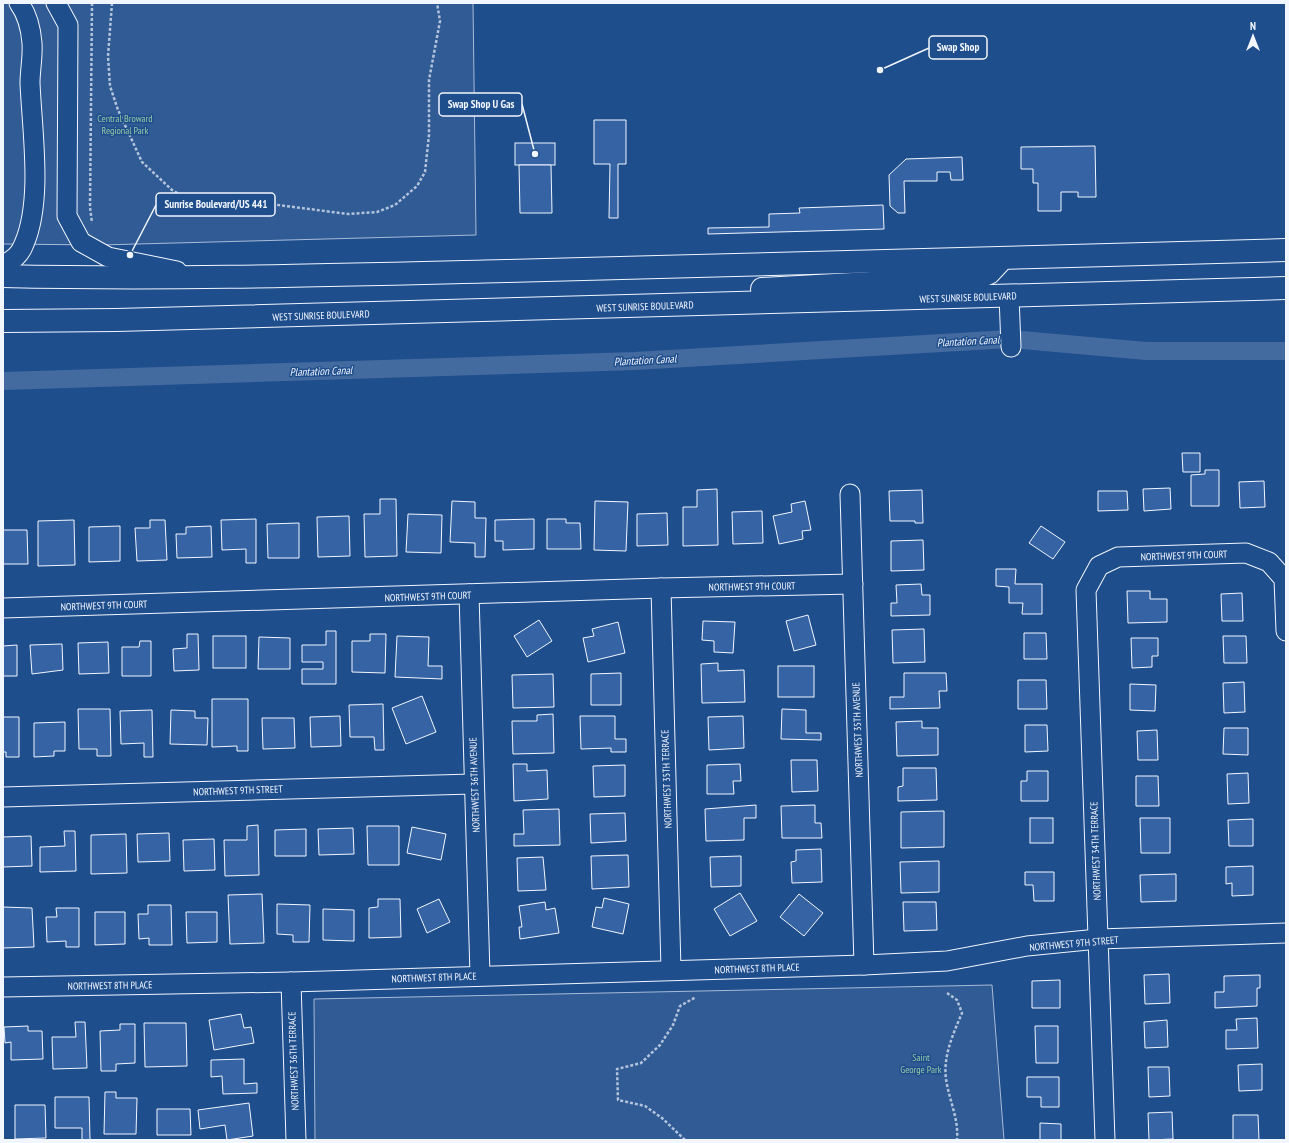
<svg xmlns="http://www.w3.org/2000/svg" width="1289" height="1143" font-family="'PT Sans Narrow',sans-serif">
  <style>
    .green { fill: #305b95; stroke: #a8bbd7 }
    .lines { fill: none; stroke-linecap: round; stroke-linejoin: round }
    .canal { stroke: #446ba0; stroke-width: 18 }
    .building { fill: #3563a3; stroke: #f2f6ff }
    .minor-casing { stroke: #f2f6ff; stroke-width: 21 }
    .major-casing { stroke: #f2f6ff; stroke-width: 24 }
    .path { stroke: #b3c4dc; stroke-width: 2.5; stroke-dasharray: 3 2; stroke-linecap: butt }
    .minor { stroke: #1f4e8c; stroke-width: 19 }
    .major { stroke: #1f4e8c; stroke-width: 22 }
    .labels { text-anchor: middle; stroke-width: 3; stroke-linejoin: round; paint-order: stroke }
    .park-label { font-size: 10px; fill: #97c8a6; stroke: #1f4e8c }
    .street-label { font-size: 10px; fill: #f2f6ff; stroke: #1f4e8c }
    .water-label { font-size: 11px; font-style: italic; fill: #f2f6ff; stroke: #1f4e8c }
    .leader { fill: none; stroke: #f2f6ff; stroke-width: 1.5 }
    .callout-dot { fill: #f2f6ff; stroke: #1f4e8c; stroke-width: 1.5 }
    .callout { fill: #1f4e8c; stroke: #f2f6ff; stroke-width: 1.5 }
    .callout-label { font-size: 11px; text-anchor: middle; font-weight: bold; fill: #f2f6ff }
  </style>
  <rect width="100%" height="100%" fill="#1f4e8c"/>
  <g class="green">
    <polygon points="3,3 473,3 476,235 100,245 3,244"/>
    <polygon points="992,985 1004,1140 315,1140 314,999"/>
  </g>
  <g class="lines">
    <polyline class="canal" points="3,381 635,361 1010,339 1146,351 1286,351"/>
  </g>
  <g class="building">
    <polygon points="594,120 626,120 626,164 618,164 618,218 609,218 610,164 594,164"/>
    <rect x="515" y="143" width="40" height="22"/>
    <polygon points="1095,146 1096,197 1078,197 1078,192 1061,192 1061,211 1038,211 1038,183 1033,183 1033,169 1021,169 1021,147"/>
    <polygon points="962,157 963,180 951,180 950,172 937,172 937,181 904,181 905,213 898,213 890,206 889,175 906,159"/>
    <polygon points="519,165 551,165 552,213 520,213"/>
    <polygon points="883,205 884,229 708,234 708,228 769,227 769,214 800,213 799,208"/>
    <polygon points="1182,453 1200,453 1200,472 1183,472"/>
    <polygon points="1205,470 1219,470 1219,506 1191,506 1191,475 1205,474"/>
    <polygon points="1264,481 1265,507 1240,508 1239,482"/>
    <polygon points="1170,488 1171,509 1144,511 1143,489"/>
    <polygon points="717,489 718,545 683,546 683,507 697,507 697,490"/>
    <polygon points="922,490 923,523 915,523 915,521 890,521 889,491"/>
    <polygon points="1098,491 1127,491 1128,510 1098,511"/>
    <polygon points="380,499 396,499 397,556 365,557 364,514 380,514"/>
    <polygon points="452,501 475,502 475,518 486,518 485,557 475,557 475,543 450,542"/>
    <polygon points="595,501 628,502 626,551 594,550"/>
    <polygon points="805,501 811,530 802,531 803,539 779,544 773,516 792,512 791,504"/>
    <polygon points="762,511 763,543 733,544 732,512"/>
    <polygon points="667,513 668,545 637,546 637,514"/>
    <polygon points="408,514 442,515 441,553 406,552"/>
    <polygon points="349,516 350,556 318,557 317,517"/>
    <polygon points="256,519 256,563 246,563 246,549 222,550 221,520"/>
    <polygon points="534,519 534,549 503,550 503,541 495,541 495,520"/>
    <polygon points="547,519 566,519 566,523 580,523 581,549 547,549"/>
    <polygon points="74,520 75,565 38,566 38,521"/>
    <polygon points="150,520 165,520 167,560 137,561 135,528 150,528"/>
    <polygon points="299,523 299,558 268,558 267,524"/>
    <polygon points="120,526 120,561 89,562 89,527"/>
    <polygon points="211,526 212,557 177,558 176,534 186,534 186,527"/>
    <polygon points="1041,526 1065,542 1053,559 1029,543"/>
    <polygon points="3,530 27,530 28,564 3,564"/>
    <polygon points="923,540 924,570 891,571 891,541"/>
    <polygon points="996,569 1016,569 1015,584 1042,584 1042,614 1022,614 1023,603 1009,603 1009,587 996,586"/>
    <polygon points="921,584 922,595 930,595 930,615 891,616 891,603 897,603 896,585"/>
    <polygon points="1127,591 1150,591 1150,599 1167,599 1167,622 1128,623"/>
    <polygon points="1242,593 1243,621 1222,621 1221,594"/>
    <polygon points="808,615 816,645 794,651 786,621"/>
    <polygon points="539,620 552,641 527,657 514,636"/>
    <polygon points="703,621 735,622 733,653 714,652 714,641 702,640"/>
    <polygon points="618,622 625,653 588,662 583,638 594,636 592,629"/>
    <polygon points="924,629 925,662 893,663 892,630"/>
    <polygon points="326,631 336,631 336,684 302,684 302,669 323,669 323,662 302,662 302,645 326,645"/>
    <polygon points="1024,633 1046,633 1047,659 1024,659"/>
    <polygon points="187,634 198,634 199,670 174,671 173,649 187,648"/>
    <polygon points="370,634 386,634 385,673 352,672 352,641 370,641"/>
    <rect x="213" y="636" width="33" height="32"/>
    <polygon points="397,636 429,637 428,666 442,666 442,679 395,677"/>
    <polygon points="1223,636 1246,636 1247,663 1224,663"/>
    <polygon points="259,637 290,638 290,669 258,669"/>
    <polygon points="1131,638 1158,638 1158,656 1152,656 1152,667 1132,668"/>
    <polygon points="140,641 151,641 151,676 122,676 122,647 139,647"/>
    <polygon points="108,642 109,673 79,674 78,643"/>
    <polygon points="62,644 63,670 32,674 30,645"/>
    <polygon points="17,645 17,676 3,676 3,646"/>
    <polygon points="718,663 718,671 744,670 745,702 702,703 701,664"/>
    <rect x="778" y="666" width="36" height="31"/>
    <polygon points="621,673 621,705 591,705 591,674"/>
    <polygon points="904,673 946,673 947,691 939,691 940,708 890,709 890,697 904,697"/>
    <polygon points="553,674 554,707 513,708 512,675"/>
    <polygon points="1018,680 1046,680 1047,709 1018,709"/>
    <polygon points="1244,682 1245,712 1224,713 1223,683"/>
    <polygon points="1130,684 1156,685 1155,711 1130,710"/>
    <polygon points="422,696 436,732 406,744 392,708"/>
    <polygon points="212,699 248,699 248,751 237,751 237,746 212,747"/>
    <polygon points="383,704 384,750 375,750 374,737 350,737 349,705"/>
    <polygon points="78,709 110,709 111,756 97,756 97,749 79,749"/>
    <polygon points="782,709 806,710 806,733 821,733 821,740 781,739"/>
    <polygon points="152,710 153,757 144,757 144,743 121,744 120,711"/>
    <polygon points="171,710 195,711 195,718 208,718 207,745 170,744"/>
    <polygon points="553,714 554,753 513,754 512,721 537,721 537,715"/>
    <polygon points="340,716 341,746 311,747 310,717"/>
    <polygon points="580,716 615,716 615,739 626,739 626,752 611,752 611,748 581,749"/>
    <polygon points="743,716 744,748 709,750 708,717"/>
    <polygon points="3,717 19,717 19,757 6,757 6,752 3,752"/>
    <polygon points="262,718 294,718 295,748 263,749"/>
    <polygon points="922,721 922,728 938,728 938,755 897,756 896,722"/>
    <polygon points="65,722 65,751 54,751 54,756 34,757 34,723"/>
    <polygon points="1025,725 1047,725 1048,751 1025,752"/>
    <polygon points="1224,728 1248,728 1248,755 1223,754"/>
    <polygon points="1157,730 1158,760 1138,760 1137,731"/>
    <polygon points="791,760 817,760 818,791 792,792"/>
    <polygon points="513,764 527,764 527,771 547,770 548,799 514,801"/>
    <polygon points="740,764 741,781 733,781 734,794 707,794 707,765"/>
    <polygon points="625,765 625,796 594,797 593,766"/>
    <polygon points="903,768 936,768 937,800 898,801 898,787 903,786"/>
    <polygon points="1027,771 1048,771 1048,801 1021,801 1021,781 1027,781"/>
    <polygon points="1248,773 1249,803 1228,804 1227,774"/>
    <polygon points="1136,776 1158,776 1159,806 1136,806"/>
    <polygon points="756,805 756,818 744,818 744,840 706,841 705,809"/>
    <polygon points="815,805 815,823 821,823 822,838 782,838 781,806"/>
    <polygon points="559,809 560,845 514,846 514,834 524,834 523,810"/>
    <polygon points="944,811 944,847 901,848 901,812"/>
    <polygon points="625,813 626,841 591,843 590,814"/>
    <rect x="1030" y="818" width="23" height="25"/>
    <polygon points="1140,818 1170,818 1170,853 1141,853"/>
    <polygon points="1253,819 1253,846 1229,846 1228,820"/>
    <polygon points="258,825 259,875 225,876 224,840 247,840 247,826"/>
    <polygon points="367,826 399,826 399,865 368,865"/>
    <polygon points="412,827 446,834 441,860 407,853"/>
    <polygon points="353,828 354,854 319,855 318,829"/>
    <polygon points="306,829 306,856 275,856 275,830"/>
    <polygon points="64,831 75,831 76,871 40,872 40,847 65,846"/>
    <polygon points="169,833 170,861 138,862 137,834"/>
    <polygon points="126,834 127,873 91,874 91,835"/>
    <polygon points="31,836 32,866 3,867 3,837"/>
    <polygon points="214,839 215,870 184,871 183,840"/>
    <polygon points="821,849 822,882 792,883 791,862 796,861 796,850"/>
    <polygon points="628,855 629,887 592,889 591,856"/>
    <polygon points="741,856 741,886 711,887 710,857"/>
    <polygon points="543,857 546,890 518,891 517,858"/>
    <polygon points="939,861 939,892 901,893 900,862"/>
    <polygon points="1253,866 1253,895 1232,896 1232,883 1226,884 1226,867"/>
    <polygon points="1025,872 1054,872 1054,901 1034,901 1033,885 1025,885"/>
    <polygon points="1176,874 1176,901 1141,902 1140,875"/>
    <polygon points="740,893 757,921 730,936 714,909"/>
    <polygon points="262,894 264,943 230,944 228,895"/>
    <polygon points="799,894 823,913 804,936 780,917"/>
    <polygon points="604,898 629,904 623,934 592,927 596,907 602,908"/>
    <polygon points="378,899 400,899 401,937 369,938 369,908 378,907"/>
    <polygon points="439,899 450,922 427,933 417,909"/>
    <polygon points="545,902 546,910 555,908 559,933 520,939 519,927 522,927 519,906"/>
    <polygon points="903,902 936,902 937,930 904,931"/>
    <polygon points="277,904 310,905 309,942 293,942 293,935 277,934"/>
    <polygon points="148,905 171,905 172,945 149,945 149,938 139,939 138,914 148,914"/>
    <polygon points="3,907 32,908 34,947 3,948"/>
    <polygon points="56,908 79,908 79,947 66,947 66,941 47,942 46,917 57,917"/>
    <polygon points="323,909 354,910 354,941 323,940"/>
    <polygon points="95,912 125,912 125,944 95,945"/>
    <polygon points="186,912 217,912 217,942 187,943"/>
    <polygon points="1169,974 1170,1003 1145,1004 1144,975"/>
    <polygon points="1260,975 1260,988 1257,988 1257,1006 1215,1008 1215,992 1224,992 1224,976"/>
    <polygon points="1060,980 1060,1008 1032,1008 1032,981"/>
    <polygon points="241,1014 244,1028 251,1027 254,1043 214,1050 209,1020"/>
    <polygon points="1257,1018 1258,1048 1226,1049 1226,1030 1237,1030 1236,1019"/>
    <polygon points="1167,1020 1168,1047 1145,1048 1144,1022"/>
    <polygon points="75,1022 85,1022 87,1068 53,1069 52,1037 76,1037"/>
    <polygon points="144,1023 186,1023 187,1066 145,1067"/>
    <polygon points="120,1024 135,1024 135,1063 116,1064 116,1071 101,1071 100,1031 120,1030"/>
    <polygon points="28,1026 28,1031 42,1031 43,1059 11,1060 11,1042 5,1043 4,1027"/>
    <polygon points="1035,1026 1058,1026 1058,1063 1036,1063"/>
    <polygon points="244,1059 244,1084 257,1083 257,1093 223,1094 222,1076 211,1077 211,1060"/>
    <polygon points="1262,1064 1262,1090 1239,1091 1238,1065"/>
    <polygon points="1148,1067 1169,1067 1170,1096 1149,1097"/>
    <polygon points="1027,1077 1059,1077 1059,1107 1041,1107 1041,1097 1027,1097"/>
    <polygon points="105,1092 116,1092 116,1098 137,1098 136,1134 104,1134"/>
    <polygon points="55,1097 89,1097 90,1140 82,1140 82,1128 55,1128"/>
    <polygon points="249,1103 253,1136 227,1140 225,1125 200,1129 198,1110"/>
    <polygon points="15,1105 45,1105 46,1138 15,1139"/>
    <polygon points="157,1109 190,1109 191,1135 157,1135"/>
    <polygon points="1172,1112 1173,1139 1149,1140 1148,1113"/>
    <polygon points="1233,1115 1258,1115 1259,1140 1233,1140"/>
    <polygon points="1040,1123 1061,1124 1061,1140 1040,1140"/>
  </g>
  <g class="lines">
    <g class="minor-casing">
      <g id="minor">
        <polyline points="56,3 68,25 67,216 81,242 108,257 177,271"/>
        <path d="M3 265C13 260 20 255 24 244 43 200 32 131 30 83 30 70 33 57 32 43 31 30 27 14 19 3"/>
        <polyline points="1009,296 1011,347"/>
        <polyline points="850,494 864,965"/>
        <polyline points="661,588 671,970"/>
        <polyline points="469,594 480,975"/>
        <polyline points="3,608 661,588 853,584"/>
        <polyline points="3,797 473,784"/>
        <polyline points="291,982 296,1140"/>
        <polyline points="3,987 291,982 864,965 947,961 1027,946 1098,939 1286,933"/>
        <polyline points="1105,1140 1086,590 1099,566 1118,557 1246,553 1269,562 1284,579 1286,631"/>
      </g>
    </g>
    <g class="major-casing">
      <g id="major">
        <path d="M3 276C171 280 338 275 506 271 766 265 1026 257 1286 250"/>
        <polyline points="762,289 980,277 989,273 1003,258"/>
        <polyline points="3,321 116,320 1286,288"/>
      </g>
    </g>
    <g class="path">
      <polyline points="92,3 90,207 92,223"/>
      <polyline points="112,3 108,56 110,86 118,110 142,162 172,190 190,200 220,203 247,201 348,214 377,212 395,205 417,186 425,172 429,135 429,80 440,21 437,3"/>
      <path d="M947 993 957 1000 962 1013C953 1034 943 1056 946 1079 949 1100 959 1119 957 1140"/>
      <polyline points="685,1140 662,1118 645,1106 618,1100 617,1069 641,1063 660,1045 673,1025 680,1006 696,997"/>
    </g>
    <use href="#minor" class="minor"/>
    <use href="#major" class="major"/>
  </g>
  <g class="labels">
    <g class="park-label">
      <text x="125" y="122">Central Broward<tspan x="125" dy="12">Regional Park</tspan></text>
      <text x="921" y="1061">Saint<tspan x="921" dy="12">George Park</tspan></text>
    </g>
    <g class="street-label">
      <text transform="translate(968 297) rotate(-2)" y="4">WEST SUNRISE BOULEVARD</text>
      <text transform="translate(645 306) rotate(-2)" y="4">WEST SUNRISE BOULEVARD</text>
      <text transform="translate(321 315) rotate(-2)" y="4">WEST SUNRISE BOULEVARD</text>
      <text transform="translate(1184 555) rotate(-2)" y="4">NORTHWEST 9TH COURT</text>
      <text transform="translate(752 586) rotate(-1)" y="4">NORTHWEST 9TH COURT</text>
      <text transform="translate(428 596) rotate(-2)" y="4">NORTHWEST 9TH COURT</text>
      <text transform="translate(104 605) rotate(-2)" y="4">NORTHWEST 9TH COURT</text>
      <text transform="translate(857 730) rotate(-92)" y="4">NORTHWEST 35TH AVENUE</text>
      <text transform="translate(666 779) rotate(-92)" y="4">NORTHWEST 35TH TERRACE</text>
      <text transform="translate(474 785) rotate(-92)" y="4">NORTHWEST 36TH AVENUE</text>
      <text transform="translate(238 790) rotate(-2)" y="4">NORTHWEST 9TH STREET</text>
      <text transform="translate(1095 851) rotate(-92)" y="4">NORTHWEST 34TH TERRACE</text>
      <text transform="translate(1074 943) rotate(-5)" y="4">NORTHWEST 9TH STREET</text>
      <text transform="translate(757 968) rotate(-2)" y="4">NORTHWEST 8TH PLACE</text>
      <text transform="translate(434 977) rotate(-2)" y="4">NORTHWEST 8TH PLACE</text>
      <text transform="translate(110 985) rotate(-1)" y="4">NORTHWEST 8TH PLACE</text>
      <text transform="translate(293 1061) rotate(-92)" y="4">NORTHWEST 36TH TERRACE</text>
    </g>
    <g class="water-label">
      <text transform="translate(968 341) rotate(-3)" y="4">Plantation Canal</text>
      <text transform="translate(645 360) rotate(-3)" y="4">Plantation Canal</text>
      <text transform="translate(321 371) rotate(-2)" y="4">Plantation Canal</text>
    </g>
  </g>
  <path class="leader" d="M880 70L929 48M535 154L522 104M130 255L156 205"/>
  <g class="callout-dot">
    <circle cx="880" cy="70" r="4"/>
    <circle cx="535" cy="154" r="4"/>
    <circle cx="130" cy="255" r="4"/>
  </g>
  <g class="callout">
    <rect x="929" y="36" width="58" height="23" rx="4"/>
    <rect x="439" y="93" width="83" height="23" rx="4"/>
    <rect x="156" y="193" width="119" height="23" rx="4"/>
  </g>
  <g class="callout-label">
    <text x="958" y="51">Swap Shop</text>
    <text x="481" y="108">Swap Shop U Gas</text>
    <text x="216" y="208">Sunrise Boulevard/US 441</text>
  </g>
  <rect width="1289" height="1143" fill="none" stroke="#f2f6ff" stroke-width="8"/>
  <g transform="translate(1253 36)" stroke="#1f4e8c" stroke-width="3" paint-order="stroke">
  <path d="M0-3L7 15L0 10L-7 15Z" fill="#f2f6ff"/>
  <text y="-6" font-size="11" font-weight="bold" text-anchor="middle" fill="#f2f6ff">N</text>
  </g>
</svg>
